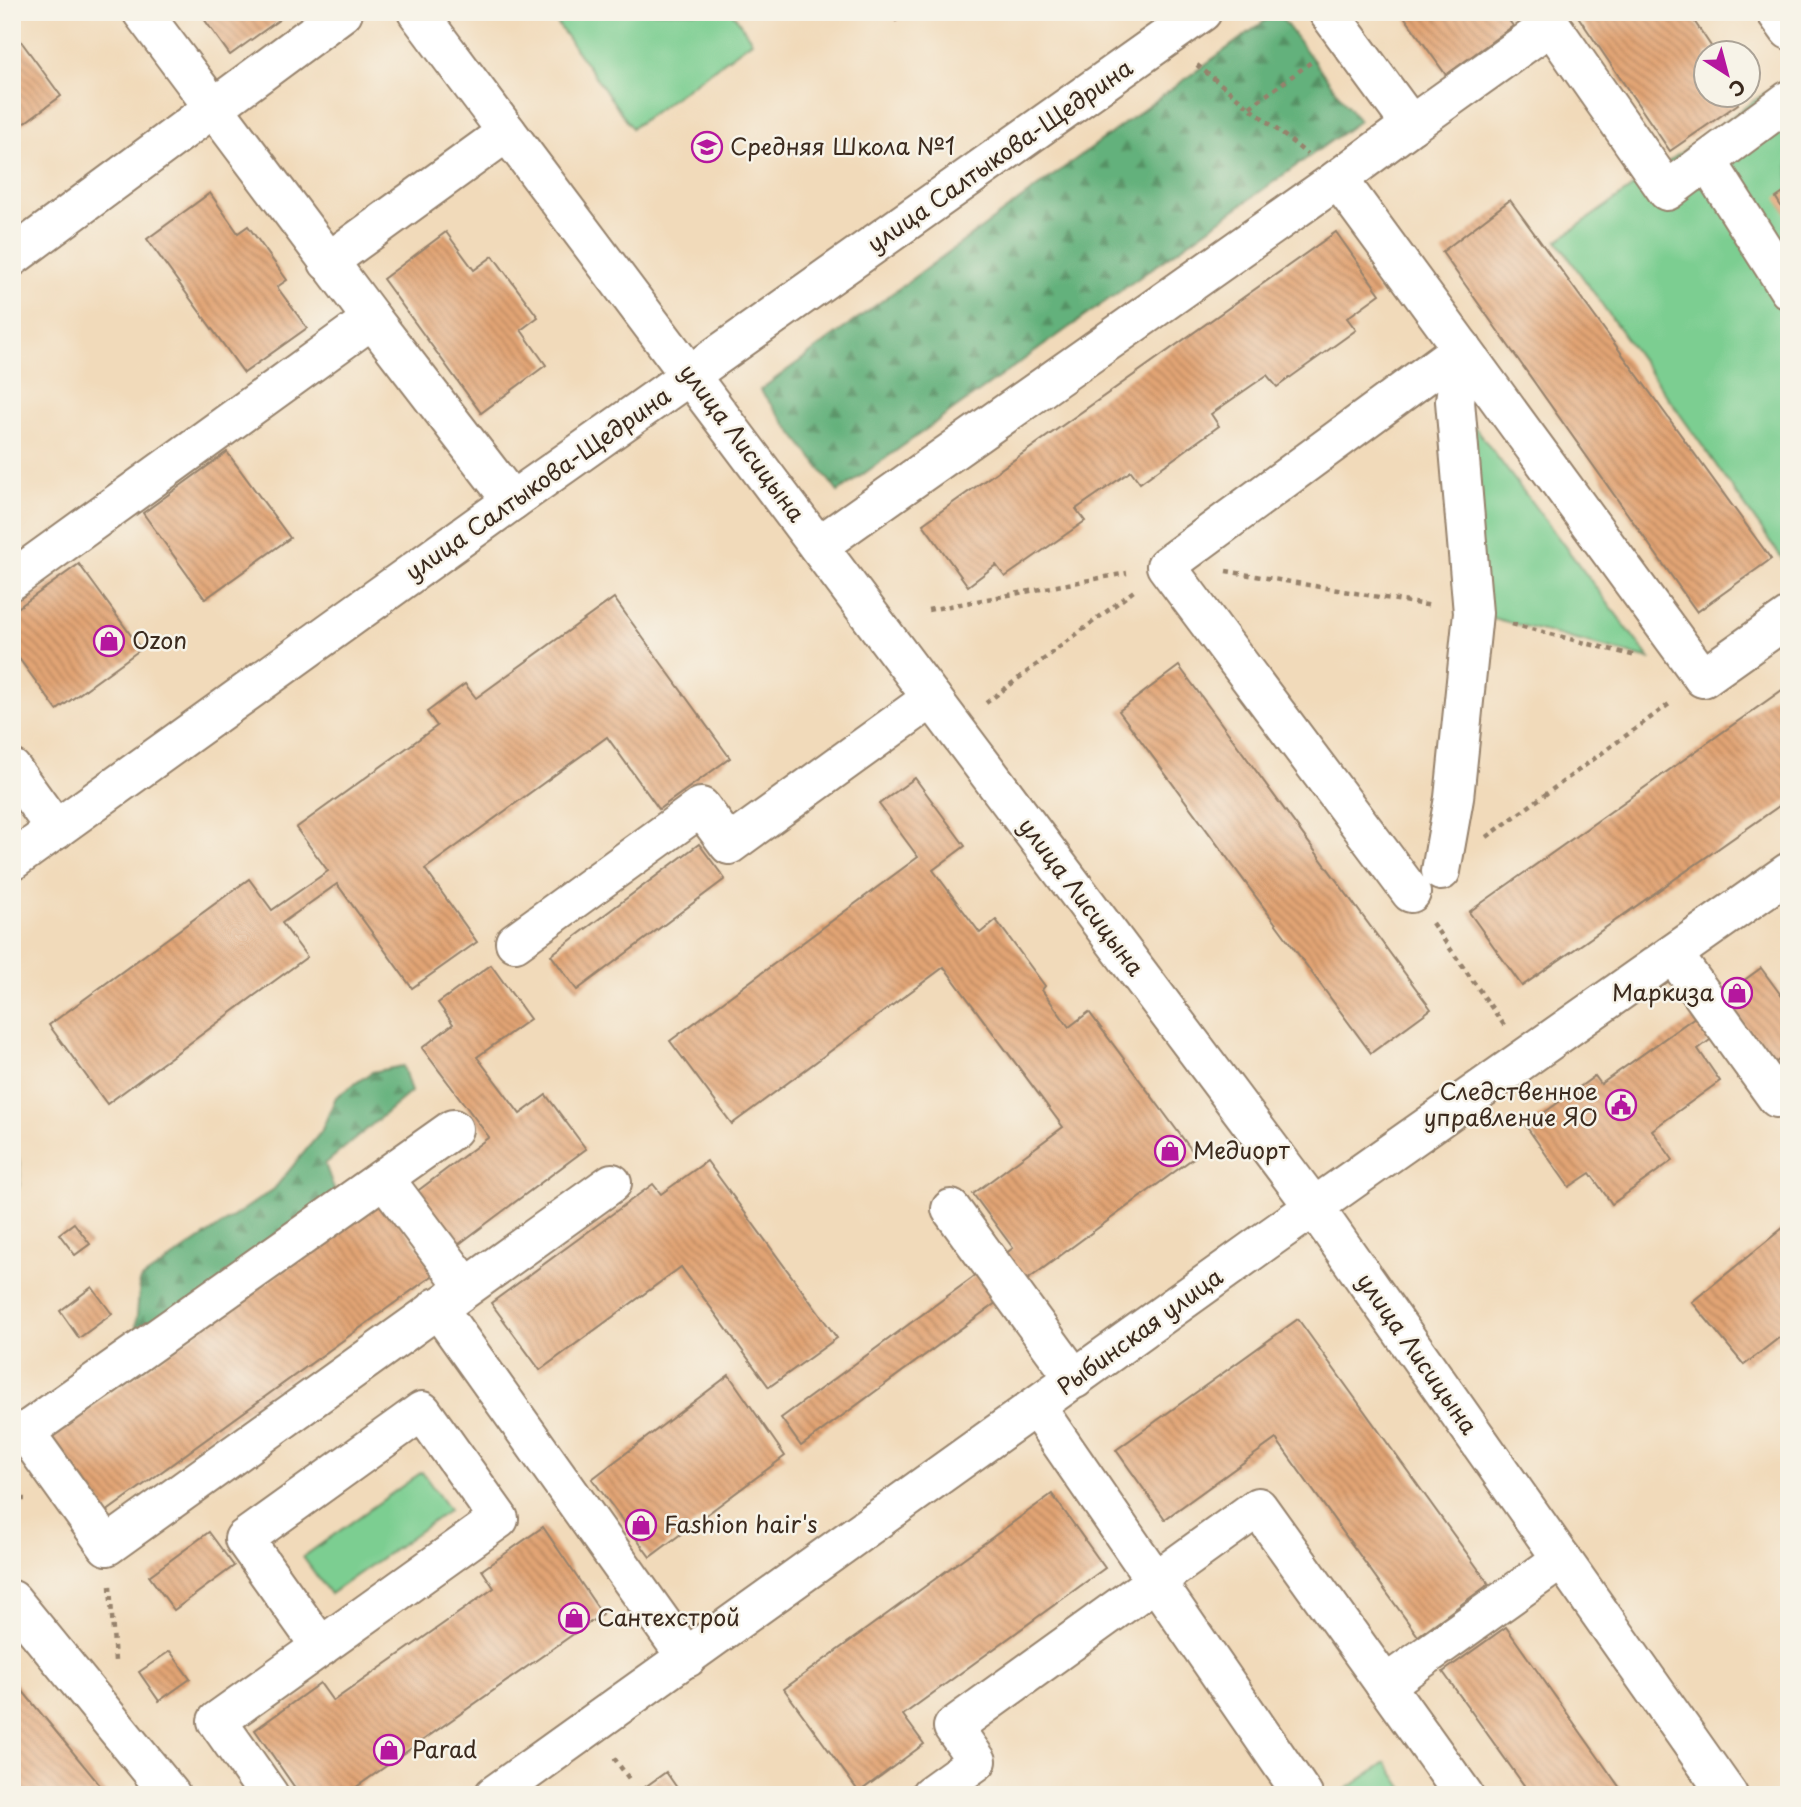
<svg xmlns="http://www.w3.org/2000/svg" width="1801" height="1807" font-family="'Playpen Sans',sans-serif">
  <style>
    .forest { fill: url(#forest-firs); stroke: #506e4c; stroke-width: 2 }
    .park { fill: #7bce91; stroke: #5b7c58; stroke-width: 2 }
    .building { fill: url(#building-back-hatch) }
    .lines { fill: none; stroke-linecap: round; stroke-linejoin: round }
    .minor-casing { stroke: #96826c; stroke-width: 42 }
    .path { stroke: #96826c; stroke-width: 4.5; stroke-dasharray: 5 5; stroke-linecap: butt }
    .minor { stroke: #fff; stroke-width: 38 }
    .labels { text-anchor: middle; stroke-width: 5; stroke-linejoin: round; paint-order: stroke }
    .poi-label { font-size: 23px; fill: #3b2a1e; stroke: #f7f3e8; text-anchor: start }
    .street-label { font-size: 23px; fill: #3b2a1e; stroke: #f7f3e8 }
  </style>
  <defs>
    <pattern id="forest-firs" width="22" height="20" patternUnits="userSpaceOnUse" patternTransform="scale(1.75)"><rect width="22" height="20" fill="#64b17b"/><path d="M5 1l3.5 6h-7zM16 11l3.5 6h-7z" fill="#549064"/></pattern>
    <pattern id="building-back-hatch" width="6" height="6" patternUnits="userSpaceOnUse" patternTransform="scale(1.75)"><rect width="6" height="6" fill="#e2a474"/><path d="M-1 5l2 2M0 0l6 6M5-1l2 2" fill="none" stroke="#b8865f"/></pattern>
  </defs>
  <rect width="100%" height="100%" fill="#f7f3e8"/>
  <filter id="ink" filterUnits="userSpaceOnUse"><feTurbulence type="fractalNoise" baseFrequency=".0143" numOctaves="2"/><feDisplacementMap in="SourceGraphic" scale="14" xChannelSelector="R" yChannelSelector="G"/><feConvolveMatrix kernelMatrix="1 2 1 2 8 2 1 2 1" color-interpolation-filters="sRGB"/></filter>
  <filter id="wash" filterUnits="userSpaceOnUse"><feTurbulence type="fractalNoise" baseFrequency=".00686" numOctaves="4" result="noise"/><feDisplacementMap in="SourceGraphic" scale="28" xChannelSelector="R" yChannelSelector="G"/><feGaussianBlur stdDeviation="1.57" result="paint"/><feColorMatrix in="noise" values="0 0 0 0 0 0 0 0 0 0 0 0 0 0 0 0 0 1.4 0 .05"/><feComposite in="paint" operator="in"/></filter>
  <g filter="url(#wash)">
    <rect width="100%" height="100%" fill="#f1daba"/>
    <g class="forest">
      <polygon points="1277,12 1359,121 838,492 760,390"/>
      <polygon points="403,1066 411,1092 325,1164 347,1224 135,1339 140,1280 274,1189 321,1132 336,1097 372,1072"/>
      <path d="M12 1136C18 1153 27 1184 12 1199Z"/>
    </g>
    <g class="park">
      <polygon points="549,12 732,12 752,41 632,128"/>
      <polygon points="1789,76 1789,568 1557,241"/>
      <polygon points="1455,401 1650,659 1473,613"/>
      <polygon points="422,1472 449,1510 330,1594 303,1557"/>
      <polygon points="1386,1762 1408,1795 1338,1795"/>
    </g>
    <g id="blocks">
      <g class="building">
        <polygon points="199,12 290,12 230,55"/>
        <polygon points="889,12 908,12 896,21"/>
        <polygon points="1401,12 1503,12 1513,26 1446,75"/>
        <polygon points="1575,12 1688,12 1715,52 1706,52 1706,94 1732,94 1738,104 1670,151"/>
        <polygon points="12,29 61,96 12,132"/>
        <polygon points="1789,189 1789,219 1776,198"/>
        <polygon points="210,193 238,233 248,226 287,280 277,287 307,328 244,373 147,239"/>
        <polygon points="1510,200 1771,559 1697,612 1442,252"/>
        <polygon points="446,232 474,270 493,256 538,317 521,330 546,365 481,413 383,279"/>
        <polygon points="1336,232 1380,294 1347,318 1356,330 1277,387 1267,375 1211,414 1219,426 1140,483 1131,471 1076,509 1085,521 1005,577 996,565 968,586 923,524"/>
        <polygon points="227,452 290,538 205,599 143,513"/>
        <polygon points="79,564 141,649 57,710 12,649 12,612"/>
        <polygon points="614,598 730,758 659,809 607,737 425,869 477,942 412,988 337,884 282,923 307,957 107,1104 49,1025 249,879 272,910 328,871 296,828 437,726 427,712 465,684 476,698"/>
        <polygon points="1179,666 1431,1009 1371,1053 1119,711"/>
        <polygon points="1789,685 1789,799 1522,986 1469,912"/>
        <polygon points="915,778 965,846 933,870 980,933 996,920 1045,986 1042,990 1069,1027 1089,1012 1196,1156 801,1446 781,1418 1013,1248 973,1194 1063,1127 944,967 732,1124 670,1041 918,857 879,804"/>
        <polygon points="699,844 725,879 577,990 551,955"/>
        <polygon points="491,965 530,1019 477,1057 520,1114 546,1095 586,1149 451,1250 411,1196 489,1137 422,1048 453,1024 438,1003"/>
        <polygon points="1761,968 1789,1006 1789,1053 1769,1067 1720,998"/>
        <polygon points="1702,1012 1718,1034 1698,1049 1720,1081 1652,1130 1673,1160 1612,1204 1590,1173 1569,1187 1526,1126 1595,1076 1601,1084"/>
        <polygon points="707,1161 837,1338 769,1387 681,1267 540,1370 491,1303 653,1184 661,1194"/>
        <polygon points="383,1199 436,1273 99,1517 45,1442"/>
        <polygon points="74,1223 90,1244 75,1255 59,1234"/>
        <polygon points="1789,1223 1789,1330 1744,1365 1692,1302"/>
        <polygon points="92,1287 112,1314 79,1338 60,1311"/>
        <polygon points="1298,1319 1489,1584 1418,1636 1276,1439 1165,1519 1116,1450"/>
        <polygon points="729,1375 785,1456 650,1557 592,1479"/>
        <polygon points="1052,1494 1105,1568 903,1715 924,1744 859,1792 784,1689"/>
        <polygon points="543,1527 602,1614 345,1795 300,1795 255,1730 320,1683 333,1701 494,1588 482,1570"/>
        <polygon points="209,1532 234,1566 174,1610 149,1576"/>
        <polygon points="1506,1627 1625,1795 1531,1795 1443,1672"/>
        <polygon points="170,1651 190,1679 159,1701 139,1672"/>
        <polygon points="12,1678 108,1795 12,1795"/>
        <polygon points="666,1772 682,1795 634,1795"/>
      </g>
    </g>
  </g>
  <g filter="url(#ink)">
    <use href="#blocks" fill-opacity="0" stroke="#96826c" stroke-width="2"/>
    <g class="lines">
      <g class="minor-casing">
        <g id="minor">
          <polyline points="142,12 372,319"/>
          <polyline points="417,12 1314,1207 1728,1795"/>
          <polyline points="1328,12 1411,125 1338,179"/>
          <polyline points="1542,12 1667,191 1707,161"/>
          <polyline points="1776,12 1789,30"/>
          <polyline points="1789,100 1707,161 1789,290"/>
          <polyline points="1411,125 1551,25"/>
          <polyline points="12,257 343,12"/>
          <polyline points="328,262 507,132"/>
          <polyline points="818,546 1338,179 1703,678 1789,617"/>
          <polyline points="12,580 372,319 512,501"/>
          <polyline points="12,769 56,830"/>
          <polyline points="12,861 512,501 1202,12"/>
          <polyline points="1411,893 1166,566 1462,348 1455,401 1473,613 1454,798 1441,871"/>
          <polyline points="515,942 701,807 729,845 932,698"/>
          <polyline points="1673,954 1777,1098"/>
          <polyline points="453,1129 25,1432 107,1546 612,1183"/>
          <polyline points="384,1178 466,1287"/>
          <polyline points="951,1209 1075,1379"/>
          <polyline points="437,1307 687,1658"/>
          <polyline points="1036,1407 1303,1795"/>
          <polyline points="12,1600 171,1795"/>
          <polyline points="1385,1685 1562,1559"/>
          <polyline points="269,1795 217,1721 499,1519 422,1411 244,1539 321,1647"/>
          <polyline points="494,1795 1267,1240 1789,872"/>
          <polyline points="930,1795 977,1761 953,1727 1258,1507 1464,1795"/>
        </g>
      </g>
      <g class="path">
        <polyline points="1197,65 1307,154"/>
        <polyline points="1250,107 1314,60"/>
        <polyline points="1226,571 1432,606"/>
        <polyline points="928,610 1127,573"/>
        <polyline points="1512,624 1636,656"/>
        <polyline points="986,703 1135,590"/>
        <polyline points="1487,837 1672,702"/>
        <polyline points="1432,923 1504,1025"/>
        <polyline points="12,1499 25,1499"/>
        <polyline points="110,1586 115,1661"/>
        <polyline points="614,1758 630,1780"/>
      </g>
      <use href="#minor" class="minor"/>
    </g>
  </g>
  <defs>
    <g id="school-ring" transform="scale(1.575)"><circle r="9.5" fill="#f7f3e8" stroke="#b5179e" stroke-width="1.5"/><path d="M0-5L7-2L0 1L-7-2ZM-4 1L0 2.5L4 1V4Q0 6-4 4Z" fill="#b5179e"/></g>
    <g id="shop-ring" transform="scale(1.575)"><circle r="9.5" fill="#f7f3e8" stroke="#b5179e" stroke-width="1.5"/><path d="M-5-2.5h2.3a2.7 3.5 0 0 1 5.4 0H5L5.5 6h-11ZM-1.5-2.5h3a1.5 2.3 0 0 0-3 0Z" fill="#b5179e"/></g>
    <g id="civic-ring" transform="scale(1.575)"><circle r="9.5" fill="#f7f3e8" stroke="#b5179e" stroke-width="1.5"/><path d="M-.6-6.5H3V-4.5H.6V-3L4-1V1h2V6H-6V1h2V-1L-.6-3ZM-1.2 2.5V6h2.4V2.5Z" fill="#b5179e"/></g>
  </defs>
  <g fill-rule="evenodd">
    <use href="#school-ring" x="707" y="147"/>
    <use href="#shop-ring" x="109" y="641"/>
    <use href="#shop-ring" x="1737" y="993"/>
    <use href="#civic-ring" x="1621" y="1105"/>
    <use href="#shop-ring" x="1170" y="1151"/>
    <use href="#shop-ring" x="641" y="1525"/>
    <use href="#shop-ring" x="574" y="1618"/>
    <use href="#shop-ring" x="389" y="1750"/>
  </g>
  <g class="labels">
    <g class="poi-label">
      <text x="730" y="155">Средняя Школа №1</text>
      <text x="132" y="649">Ozon</text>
      <text x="1714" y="1001" text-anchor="end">Маркиза</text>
      <text x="1598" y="1100" text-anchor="end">Следственное<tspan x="1598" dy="26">управление ЯО</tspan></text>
      <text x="1193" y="1159">Медиорт</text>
      <text x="664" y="1533">Fashion hair's</text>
      <text x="597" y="1626">Сантехстрой</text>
      <text x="412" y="1758">Parad</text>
    </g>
    <g class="street-label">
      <text transform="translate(1000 156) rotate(-35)" y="8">улица Салтыкова-Щедрина</text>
      <text transform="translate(742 443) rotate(53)" y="8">улица Лисицына</text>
      <text transform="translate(538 484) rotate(-35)" y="8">улица Салтыкова-Щедрина</text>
      <text transform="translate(1081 897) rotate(53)" y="8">улица Лисицына</text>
      <text transform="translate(1140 1332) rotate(-36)" y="8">Рыбинская улица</text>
      <text transform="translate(1417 1354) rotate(55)" y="8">улица Лисицына</text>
    </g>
  </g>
  <rect width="1801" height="1807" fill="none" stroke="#f7f3e8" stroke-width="42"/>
  <g transform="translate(1727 74) rotate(144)"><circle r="33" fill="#f7f3e8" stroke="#aca397" stroke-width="2"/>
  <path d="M0-5L12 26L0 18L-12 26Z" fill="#b5179e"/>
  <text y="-10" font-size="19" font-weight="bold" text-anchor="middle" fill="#3b2a1e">С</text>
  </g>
</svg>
